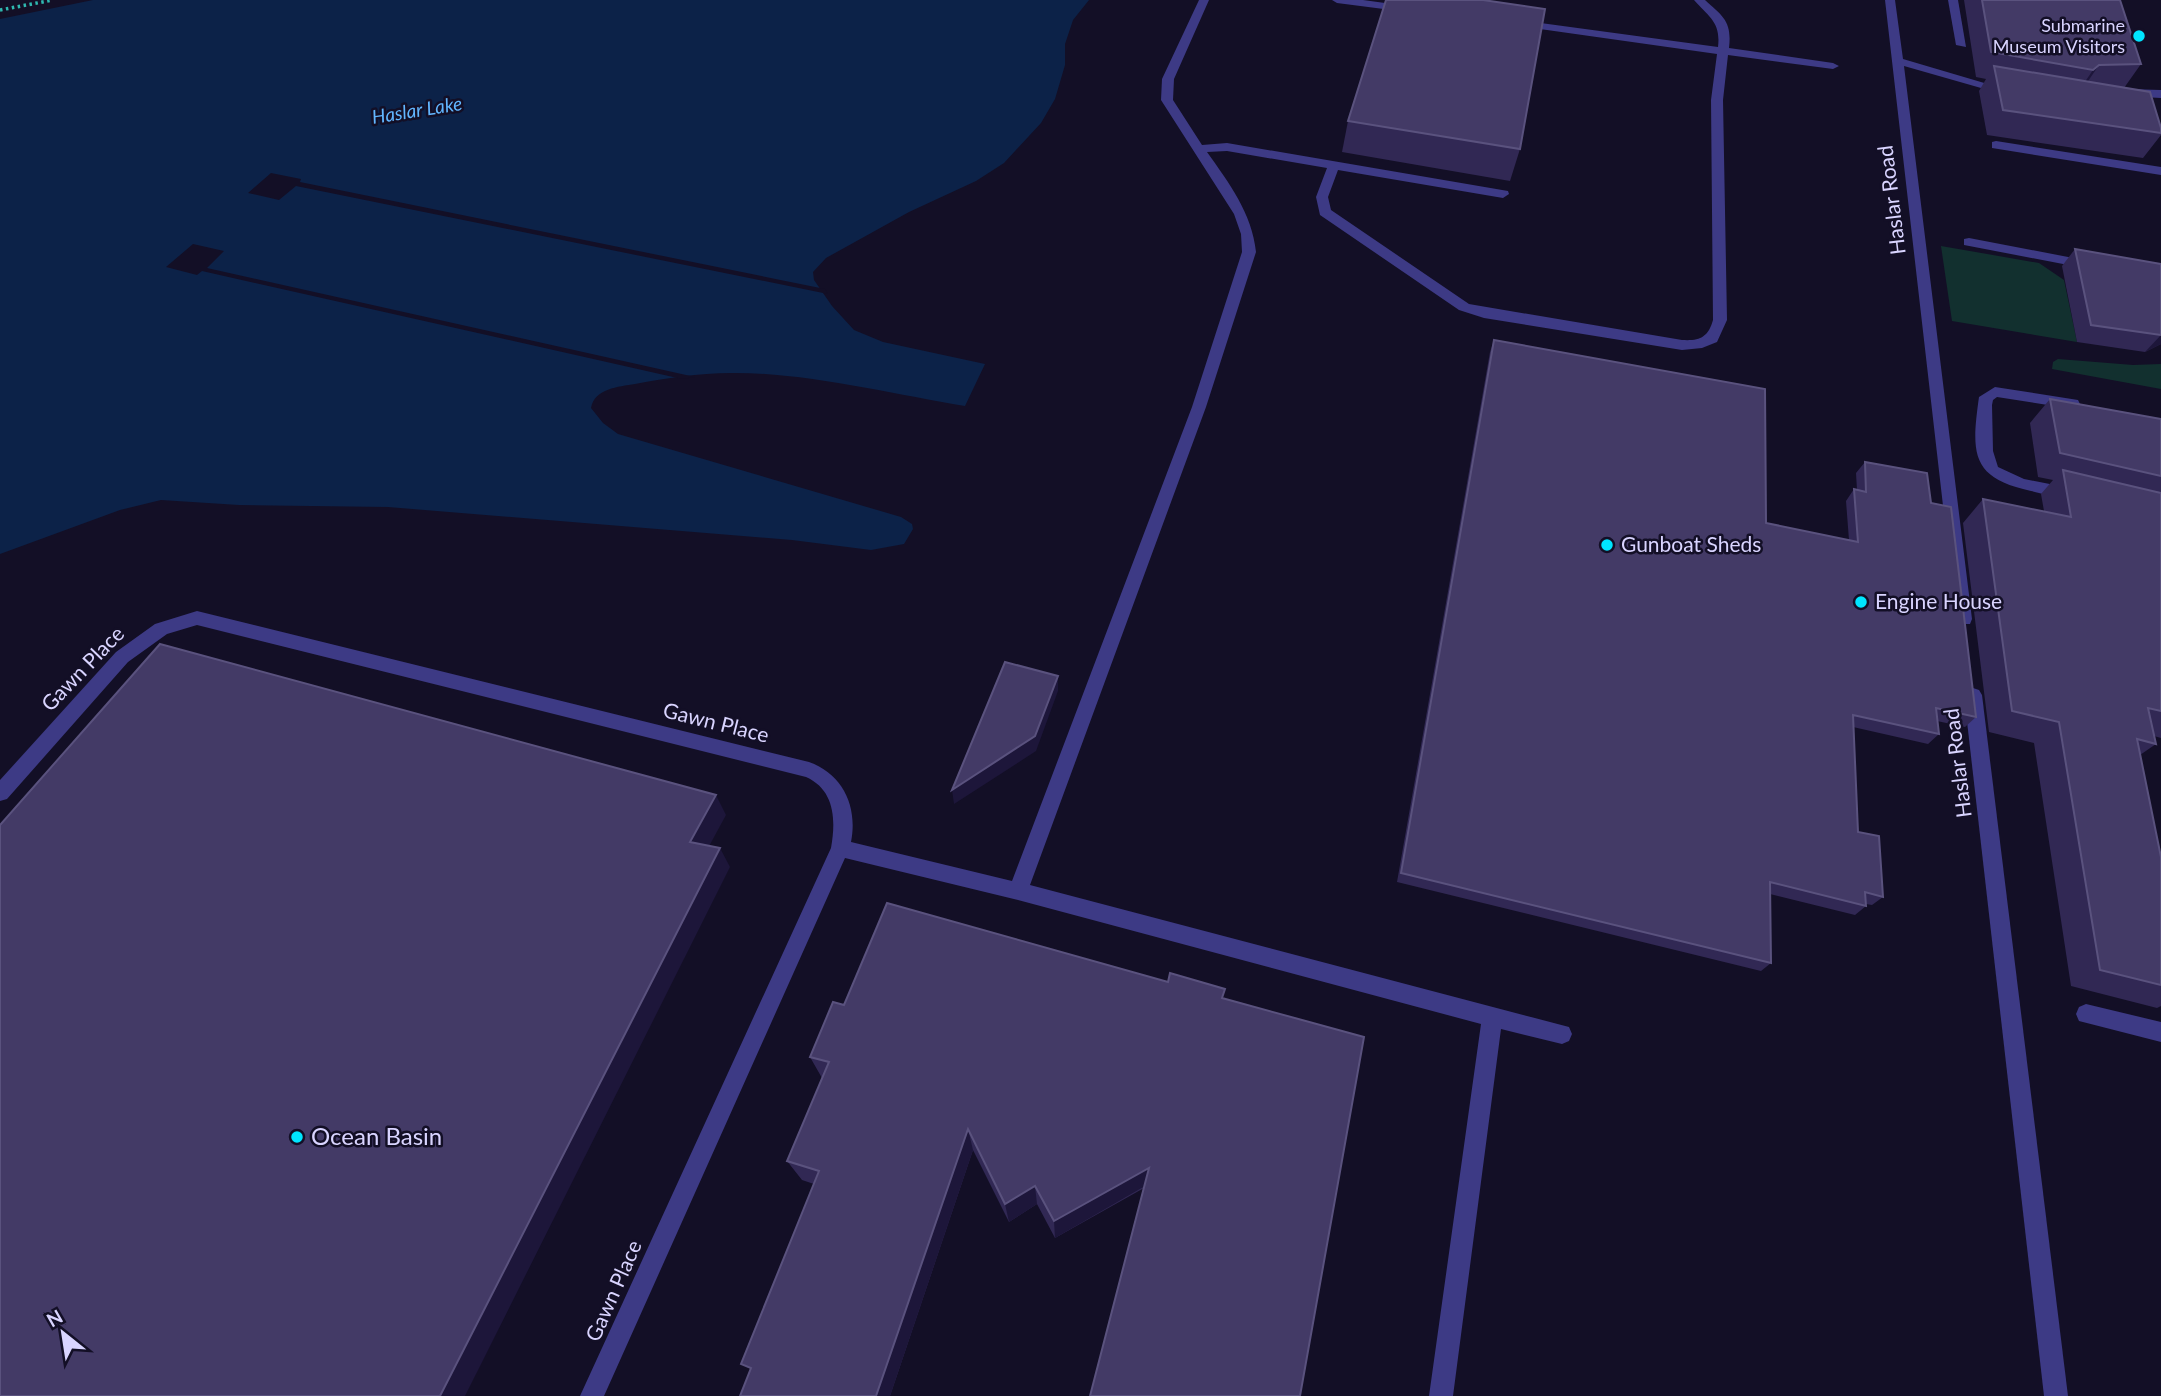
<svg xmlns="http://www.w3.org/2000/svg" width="2161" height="1396" font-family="Lato,sans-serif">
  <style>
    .green { fill: #12302f }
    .water { fill: #0c2248 }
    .pier { fill: #130f26 }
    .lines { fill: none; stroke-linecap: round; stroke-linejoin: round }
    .path { stroke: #2fb8b0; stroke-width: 3.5; stroke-dasharray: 2.5 3.5; stroke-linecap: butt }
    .minor { fill: #3d3a85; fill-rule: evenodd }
    .wall { fill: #312854 }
    .shaded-wall { fill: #1d163a }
    .building { fill: #433a66; stroke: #5a527e; stroke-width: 2 }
    .poi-dot { fill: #00e5ff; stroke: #130f26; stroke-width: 2.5 }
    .labels { text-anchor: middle; stroke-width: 5; stroke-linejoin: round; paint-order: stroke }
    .far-poi-label { font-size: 18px; fill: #d9d4ff; stroke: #130f26; text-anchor: end }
    .far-water-label { font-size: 19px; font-style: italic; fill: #62b6ff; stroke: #130f26 }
    .street-label { font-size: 21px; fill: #d9d4ff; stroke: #130f26 }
    .poi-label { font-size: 21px; fill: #d9d4ff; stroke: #130f26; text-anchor: start }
    .near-poi-label { font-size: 24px; fill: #d9d4ff; stroke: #130f26; text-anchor: start }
  </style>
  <rect width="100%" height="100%" fill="#130f26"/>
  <g class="green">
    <polygon points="1941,246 2039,263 2064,280 2077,342 1952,321"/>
    <polygon points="2058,359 2133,365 2161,364 2161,389 2052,369 2053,362"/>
  </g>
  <path class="water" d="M93 0H1089L1073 20 1065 44V65L1055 99 1041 123 1004 163 976 181 909 212 826 258 813 272 814 280 832 306 854 330 883 342 985 364 965 406C891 394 804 372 731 373 698 373 667 378 635 384 618 387 595 388 591 408L603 423 618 434 901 517 912 524 913 529 904 544 871 550 792 540 388 507 239 505 161 500 120 510 0 554V19Z"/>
  <g class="pier">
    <polygon points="271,173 301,179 300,182 825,289 828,294 296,186 279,200 248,193"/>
    <polygon points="193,244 224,251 207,268 695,377 682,379 202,271 197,275 166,267"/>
  </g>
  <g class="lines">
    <polyline class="path" points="0,10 53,0"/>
    <g class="minor">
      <path d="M1199 0H1209L1174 79 1173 100 1202 145 1227 143 1508 191 1509 194 1503 198 1338 170 1328 197 1331 210 1469 304 1682 340C1699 341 1708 338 1713 320L1711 100 1717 54 1518 26 1512 23 1518 20 1718 47C1721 22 1709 17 1694 0H1705C1724 17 1732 22 1729 48L1833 63 1839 66 1833 69 1728 55 1723 100 1727 320 1717 342 1702 348 1682 350 1484 318 1459 310 1320 215 1316 197 1327 168 1227 151 1207 152C1229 183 1252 213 1256 252L1206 407 1030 885 1569 1027 1572 1034 1569 1041 1562 1044 1501 1029 1453 1396H1429L1481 1024 1018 900 845 858 604 1396H580L831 848C836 820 835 790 806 777L197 625 167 634 128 662 7 799 0 801V780L116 652 155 624 197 611 809 762C843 774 858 807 851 842L1012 881 1192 407 1242 252 1241 234 1234 214 1161 100 1162 79Z"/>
      <polygon points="1332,0 1363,0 1407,6 1413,9 1407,12 1337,3"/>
      <polygon points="1885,0 1895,0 1903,59 2008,90 2002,94 1904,66 1972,619 1970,624 1958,624 1956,619"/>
      <polygon points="1948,0 1958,0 1966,47 1956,45"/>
      <polygon points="2128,89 2161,90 2161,98 2124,96 2122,93"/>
      <polygon points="1996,141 2161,167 2161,175 1992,148 1992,142"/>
      <polygon points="1969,238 2089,261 2096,265 2089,269 1964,245 1964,239"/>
      <path d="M1995 387 2078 400 2080 404 2078 408 2073 409 1997 397 1993 400 1992 405 1993 451 1998 467 2024 479 2075 489 2077 493 2075 497C2062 501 2044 494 2031 491 1971 478 1971 454 1979 397Z"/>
      <polygon points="1973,688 1979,690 1982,695 2068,1396 2044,1396 1964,695 1967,690"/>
      <polygon points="2086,1004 2161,1022 2161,1042 2079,1021 2076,1014 2079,1007"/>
    </g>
  </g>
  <g class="wall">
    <polygon points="1964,0 2120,0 2141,64 2124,88 2161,128 2161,135 2143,158 1987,135 1979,91 1986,79 1976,77"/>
    <polygon points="1348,121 1520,149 1510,181 1342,152"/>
    <polygon points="2075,249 2161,264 2161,344 2145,352 2077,342 2062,266"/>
    <polygon points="1494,340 1766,523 1849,540 1846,501 1854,489 1857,490 1856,473 1865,462 1931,503 1976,717 1965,727 1937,721 1939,734 1928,744 1853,727 1858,832 1883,897 1872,905 1866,904 1866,906 1855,915 1770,894 1771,963 1761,971 1397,882 1490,352"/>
    <polygon points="2050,399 2161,419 2161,738 2154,736 2156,744 2140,755 2161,857 2161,1006 2157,1008 2071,986 2034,743 1989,732 1963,523 1983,499 2044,511 2041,494 2053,480 2038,477 2030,423"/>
    <polygon points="833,1002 1144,1188 1055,1238 1037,1204 1009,1222 973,1150 890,1396 740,1396 751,1369 741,1364 814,1184 802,1180 787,1161 822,1078 810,1057"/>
  </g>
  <g class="shaded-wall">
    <polygon points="2099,65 2082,90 2076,95 2093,70"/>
    <polygon points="2161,335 2161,344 2145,352"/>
    <polygon points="1058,676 1058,691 1036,751 954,804 952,790"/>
    <polygon points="716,795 726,815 701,861 690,842"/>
    <polygon points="720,848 730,867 465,1396 440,1396"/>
    <polygon points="968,1129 973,1150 890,1396 876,1396"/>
    <polygon points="1149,1168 1145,1186 1055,1238 1054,1221"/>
    <polygon points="1035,1186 1037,1204 1009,1222 1005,1204"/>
  </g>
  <g class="building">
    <polygon points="1386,0 1483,0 1545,9 1520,149 1348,121"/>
    <polygon points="1982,0 2120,0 2141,64 2099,65 2093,70 1991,52"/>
    <polygon points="1994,66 2150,92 2161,128 2161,133 2003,110"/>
    <polygon points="2075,249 2161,264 2161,335 2091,325"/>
    <polygon points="1494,340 1765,389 1766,523 1858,542 1854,489 1866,492 1865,462 1927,473 1931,503 1951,507 1976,717 1936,708 1939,734 1853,715 1858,832 1879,836 1883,897 1865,892 1866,906 1770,882 1771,963 1401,873"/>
    <polygon points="2050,399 2161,419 2161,476 2060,453"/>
    <polygon points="2063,470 2161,493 2161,711 2148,708 2156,744 2137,739 2161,857 2161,985 2100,970 2059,722 2012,711 1983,499 2071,517"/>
    <polygon points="160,644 716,795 690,842 720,848 440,1396 0,1396 0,825"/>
    <polygon points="1005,662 1058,676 1035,736 952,790"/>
    <polygon points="887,903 1168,982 1170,973 1225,989 1222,998 1364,1037 1300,1396 1090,1396 1149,1168 1054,1221 1035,1186 1005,1204 968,1129 876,1396 740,1396 751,1368 741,1364 819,1171 787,1161 829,1062 810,1057 833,1002 844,1005"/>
  </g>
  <g class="poi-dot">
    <circle cx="2139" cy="36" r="7"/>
    <circle cx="1607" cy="545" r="7"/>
    <circle cx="1861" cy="602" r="7"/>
    <circle cx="297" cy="1137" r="7"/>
  </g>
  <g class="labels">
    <g class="far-poi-label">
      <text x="2125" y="32">Submarine<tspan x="2125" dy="21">Museum Visitors</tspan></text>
    </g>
    <g class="far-water-label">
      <text transform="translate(417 110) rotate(-9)" y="7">Haslar Lake</text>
    </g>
    <g class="street-label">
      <text transform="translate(1892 200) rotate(-97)" y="7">Haslar Road</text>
      <text transform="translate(83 669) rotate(-46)" y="7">Gawn Place</text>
      <text transform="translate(716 723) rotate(14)" y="7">Gawn Place</text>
      <text transform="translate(1958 763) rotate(-97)" y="7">Haslar Road</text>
      <text transform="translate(614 1291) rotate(-66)" y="7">Gawn Place</text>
    </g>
    <g class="poi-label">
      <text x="1621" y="552">Gunboat Sheds</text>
      <text x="1875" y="609">Engine House</text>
    </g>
    <g class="near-poi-label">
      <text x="311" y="1145">Ocean Basin</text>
    </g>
  </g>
  <g transform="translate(63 1333) rotate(330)" stroke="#130f26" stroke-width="5" paint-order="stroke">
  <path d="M0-5L12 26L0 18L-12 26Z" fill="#d9d4ff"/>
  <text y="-10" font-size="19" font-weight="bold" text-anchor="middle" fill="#d9d4ff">N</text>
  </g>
</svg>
